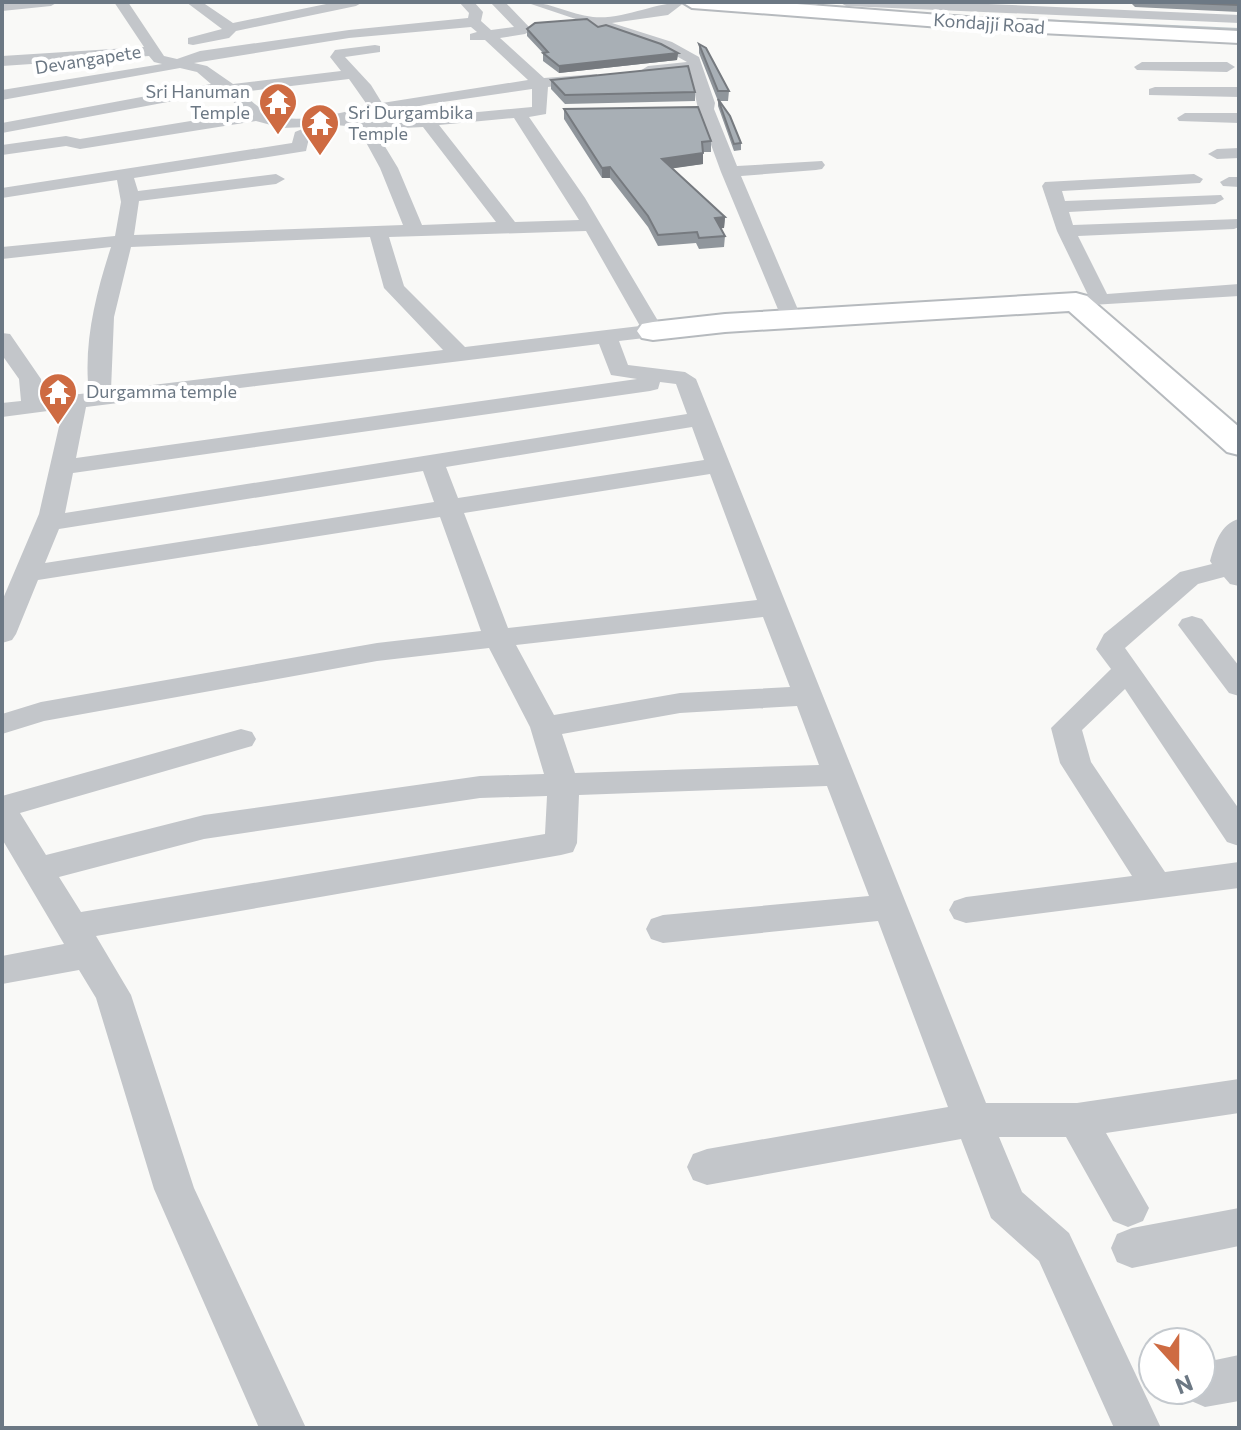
<svg xmlns="http://www.w3.org/2000/svg" width="1241" height="1430" font-family="Commissioner,sans-serif">
  <style>
    .lines { fill: none; stroke-linecap: round; stroke-linejoin: round }
    .stream { stroke: #bbc4c8; stroke-width: 4 }
    .secondary-casing { stroke: #b6babe; stroke-width: 4 }
    .street { fill: #c3c6ca; fill-rule: evenodd }
    .secondary { fill: #fff; fill-rule: evenodd }
    .wall { fill: #90969c }
    .shaded-wall { fill: #767a7f }
    .building { fill: #a8afb5; stroke: #767a7f; stroke-width: 2 }
    .labels { text-anchor: middle; stroke-width: 8; stroke-linejoin: round; paint-order: stroke }
    .far-street-label { font-size: 18px; fill: #6c7884; stroke: #fff }
    .far-poi-label { font-size: 18px; fill: #6c7884; stroke: #fff; text-anchor: start }
  </style>
  <rect width="100%" height="100%" fill="#f9f9f7"/>
  <g class="lines">
    <polyline class="stream" points="992,19 1239,30"/>
    <g class="secondary-casing">
      <g id="secondary">
        <polygon points="682,2 771,2 979,18 1239,31 1239,43 979,30 692,8"/>
        <polygon points="1076,293 1087,296 1239,427 1239,455 1227,452 1069,311 725,332 653,340 642,338 637,331 642,324 653,322 725,314"/>
      </g>
    </g>
    <g class="street">
      <polygon points="58,2 51,6 2,11 2,3"/>
      <path d="M114 2H128L164 56 177 59 200 51 349 30 468 18 469 13 459 2H474L483 12 481 21 491 30 514 27 490 2H505L532 30 525 34 500 38 544 78 597 74V80L548 87 546 114 529 117 585 198 664 331 653 337 619 341 628 365 685 372 696 379 986 1103H1077L1239 1079V1113L1106 1133 1149 1208 1143 1221 1128 1227 1113 1221 1066 1137H999L1022 1192 1069 1233 1161 1428H1114L1039 1261 991 1218 961 1139 707 1185 693 1180 687 1167 693 1154 707 1149 948 1107 878 921 663 943 651 939 646 929 651 919 663 915 869 896 827 786 579 795 577 843 573 852 561 855 96 936 131 995 194 1188 306 1428H259L154 1189 96 998 79 970 2 984V956L64 944 2 839V796L241 729 252 732 256 739 252 746 20 813 46 855 204 815 480 776 544 774 530 727 489 648 377 661 44 721 2 734V714L41 702 377 643 481 631 440 517 38 580 16 634 12 640 2 643V601L39 514 63 409 2 417V403L21 401 19 379 2 355V333L10 334 41 379 43 398 89 393C83 344 96 293 111 247L2 259V247L115 236 121 202 117 180 2 198V188L292 143 295 132 307 127 282 128 256 121 80 149 66 146 2 155V145L66 136 80 139 246 112 221 92 2 133V123L211 84 197 72 180 68 2 100V90L162 64 154 62 149 56 2 66V56L144 47ZM471 27 477 32 470 34V40H485L528 80 382 103 371 85 345 57 380 52V46L375 45 335 50 330 57 341 71 233 84 207 66 194 63 349 38ZM349 79 368 106C342 113 298 125 272 115 261 111 251 100 241 92ZM532 89V107L392 120 362 118 429 104ZM514 118 579 220 515 222 439 125ZM336 125 366 128 362 135 380 168 403 225 134 235 139 201 276 184 285 179 276 174 138 191 134 178 306 151 309 138ZM423 127 496 222 422 225 398 168 378 135 382 129ZM586 231 640 326 465 347 404 286 389 237ZM370 237 384 288 443 350 111 390 114 317 131 247ZM599 344 611 375 637 379 76 458 86 407ZM660 382 676 384 687 414 65 513 73 473 650 391 658 389ZM692 427 704 460 458 498 446 467ZM423 471 434 502 45 563 59 529ZM710 474 757 600 508 628 464 513ZM763 617 790 687 680 693 554 715 516 645ZM797 706 819 765 575 773 562 734 680 713ZM547 796 545 834 81 912 59 877 204 839 480 798Z"/>
      <polygon points="186,2 202,2 233,23 336,2 363,2 356,6 236,31 229,38 193,45 188,44 188,38 222,29"/>
      <path d="M525 2C551 2 569 14 593 17 623 20 656 2 685 2L668 15 612 23 672 42 699 57 715 103 714 109 737 166 822 161 825 165 822 169 816 170 741 176 802 319 799 323H785L782 319 721 172 698 109 690 71 648 76 640 71 648 66 687 62 662 48Z"/>
      <polygon points="766,2 822,2 815,6 755,11 748,7"/>
      <polygon points="839,2 941,2 1239,15 1239,23 846,6"/>
      <polygon points="1142,62 1227,62 1235,67 1227,72 1137,70 1134,67"/>
      <polygon points="1155,87 1239,87 1239,97 1149,95 1149,89"/>
      <polygon points="1185,113 1239,113 1239,123 1179,121 1177,118"/>
      <polygon points="1239,148 1239,158 1217,159 1208,154 1217,149"/>
      <polygon points="1194,174 1203,179 1200,183 1062,191 1065,201 1221,195 1224,199 1215,204 1069,212 1073,225 1239,219 1239,227 1234,229 1078,236 1107,294 1239,284 1239,296 1075,306 1072,302 1075,298 1088,295 1057,231 1042,186 1045,182"/>
      <polygon points="1229,177 1239,177 1239,187 1223,186 1220,182"/>
      <path d="M1239 519 1237 560 1239 586 1230 584 1224 577 1198 584 1125 648 1239 809V846L1227 842 1125 689 1082 730 1091 762 1165 872 1239 862V888L966 923 954 919 949 910 954 901 966 897 1132 876 1060 763 1051 728 1111 669 1096 649 1104 634 1180 572 1212 564 1210 561C1215 544 1220 524 1239 519Z"/>
      <polygon points="1192,616 1202,619 1239,666 1239,696 1229,693 1178,625 1182,619"/>
      <polygon points="1239,1208 1239,1246 1132,1268 1117,1262 1111,1248 1117,1234 1132,1228"/>
      <polygon points="1239,1355 1239,1401 1205,1407 1189,1400 1185,1390 1201,1390 1201,1363"/>
    </g>
    <use href="#secondary" class="secondary"/>
  </g>
  <g class="wall">
    <polygon points="1130,2 1239,2 1239,12 1135,7"/>
    <polygon points="598,27 678,53 677,60 559,73 543,61 543,53 527,36 527,29"/>
    <polygon points="699,44 729,91 728,101 720,101 741,143 741,150 734,151 718,106 718,101 699,53"/>
    <polygon points="551,80 695,92 695,101 565,104 551,89"/>
    <polygon points="564,109 711,141 711,152 703,152 703,164 672,168 725,217 724,228 721,228 725,236 724,247 699,249 696,243 658,246 648,227 610,178 602,178 564,119"/>
  </g>
  <g class="shaded-wall">
    <polygon points="678,53 677,60 559,73 559,66"/>
    <polygon points="703,153 703,164 662,170 662,159"/>
    <polygon points="610,167 610,178 602,178 602,168"/>
    <polygon points="725,217 724,228 715,229 715,218"/>
  </g>
  <g class="building">
    <polygon points="1160,2 1239,2 1239,5"/>
    <polygon points="587,19 598,27 606,25 661,44 678,53 559,66 543,53 548,52 527,29 535,23"/>
    <polygon points="699,44 706,48 729,91 718,91"/>
    <polygon points="688,66 695,92 565,95 551,80"/>
    <polygon points="718,99 730,116 741,143 734,144"/>
    <polygon points="698,107 711,141 702,142 703,153 662,159 725,217 715,218 725,236 699,238 697,232 658,235 648,216 610,167 602,168 564,109"/>
  </g>
  <defs>
    <g id="temple-pin" transform="scale(2)"><path d="M0 17L-7.5 6A9.5 9.5 0 1 1 7.5 6Z" fill="#ce6b42" stroke="#fff"/><path d="M0-6L5-2H3V0L6.5 2.5H4V6H1.5V3h-3V6H-4V2.5H-6.5L-3 0V-2H-5Z" fill="#fff"/></g>
  </defs>
  <g fill-rule="evenodd">
    <use href="#temple-pin" x="278" y="102"/>
    <use href="#temple-pin" x="320" y="123"/>
    <use href="#temple-pin" x="58" y="392"/>
  </g>
  <g class="labels">
    <g class="far-street-label">
      <text transform="translate(989 24) rotate(4)" y="6">Kondajji Road</text>
      <text transform="translate(88 60) rotate(-9)" y="6">Devangapete</text>
    </g>
    <g class="far-poi-label">
      <text x="250" y="98" text-anchor="end">Sri Hanuman<tspan x="250" dy="21">Temple</tspan></text>
      <text x="348" y="119">Sri Durgambika<tspan x="348" dy="21">Temple</tspan></text>
      <text x="86" y="398">Durgamma temple</text>
    </g>
  </g>
  <rect width="1241" height="1430" fill="none" stroke="#6c7884" stroke-width="8"/>
  <g transform="translate(1177 1366) rotate(159)"><circle r="38" fill="#ffffff" stroke="#c4c9ce" stroke-width="2"/>
  <path d="M0-6L14 30L0 20L-14 30Z" fill="#ce6b42"/>
  <text y="-12" font-size="22" font-weight="bold" text-anchor="middle" fill="#6c7884">N</text>
  </g>
</svg>
